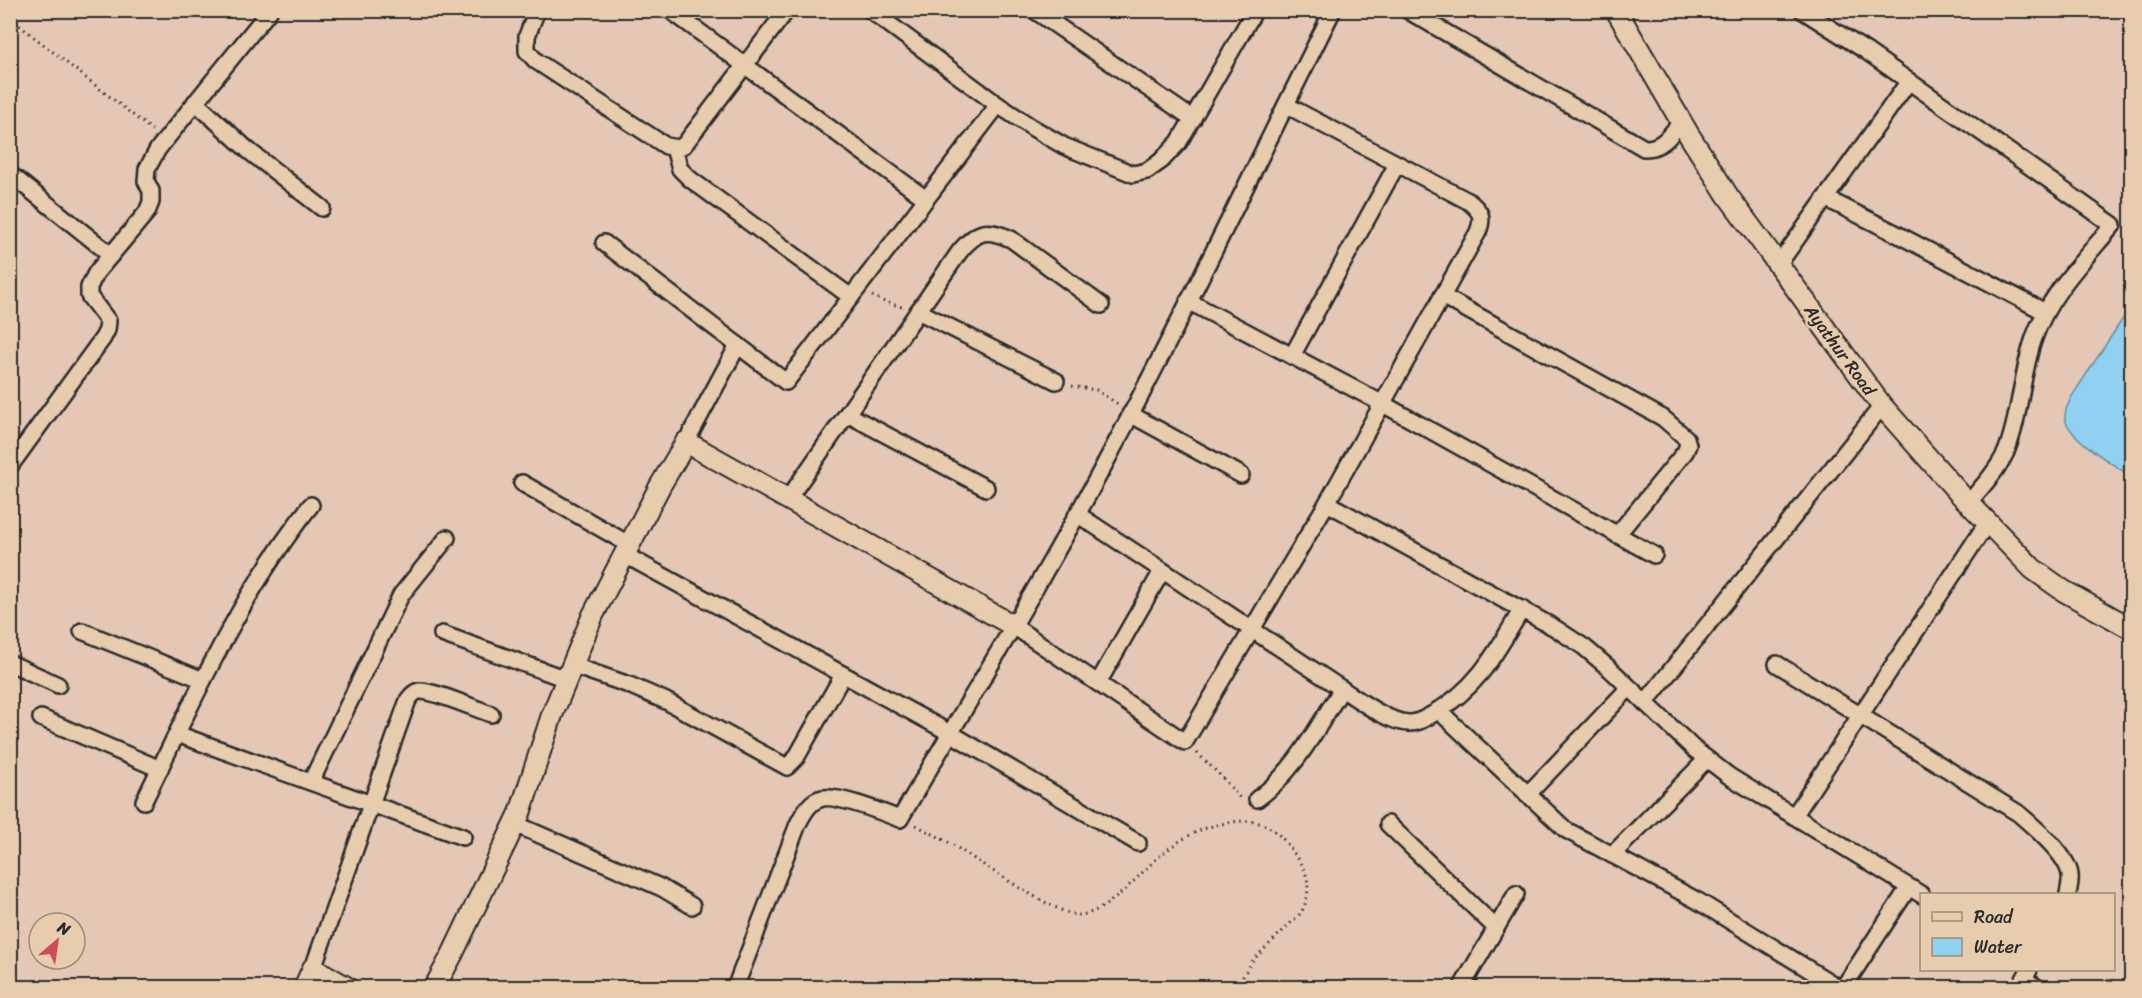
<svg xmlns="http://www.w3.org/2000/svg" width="2142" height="998" font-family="Sriracha,sans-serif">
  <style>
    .water { fill: #90d0f1; stroke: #688ea2; stroke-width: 1.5 }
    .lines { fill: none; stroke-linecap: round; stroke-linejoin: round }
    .minor-casing { stroke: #2b2b2b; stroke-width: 20 }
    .tertiary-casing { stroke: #2b2b2b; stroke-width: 24 }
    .path { stroke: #2b2b2b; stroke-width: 3; stroke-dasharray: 1.5 4.5; stroke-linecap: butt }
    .minor { stroke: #e7ccae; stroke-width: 15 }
    .tertiary { stroke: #e7ccae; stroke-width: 20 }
    .labels { text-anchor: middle; stroke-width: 4.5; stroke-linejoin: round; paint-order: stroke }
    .street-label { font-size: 18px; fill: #2b2b2b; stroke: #e7ccae }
  </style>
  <rect width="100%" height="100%" fill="#e5c7b6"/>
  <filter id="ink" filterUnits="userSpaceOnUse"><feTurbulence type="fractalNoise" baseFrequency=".0167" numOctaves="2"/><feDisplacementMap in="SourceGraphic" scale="12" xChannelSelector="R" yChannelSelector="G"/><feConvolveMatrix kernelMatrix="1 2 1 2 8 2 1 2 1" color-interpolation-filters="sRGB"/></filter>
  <g filter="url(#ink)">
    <path class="water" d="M2131 306 2132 476H2131C2115 466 2067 437 2065 418 2064 410 2069 403 2072 396Z"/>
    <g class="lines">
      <g class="minor-casing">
        <g id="minor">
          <polyline points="537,10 527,36 527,51 536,61 666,146 678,148 684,145 787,10"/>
          <polyline points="670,10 926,199"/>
          <polyline points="870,10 998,105 1033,128 1064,146 1133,174 1147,171 1161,161 1179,142 1255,10"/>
          <polyline points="1034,10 1193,119"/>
          <path d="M1407 10 1644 148C1662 149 1671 134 1681 122"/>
          <path d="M1802 10 1866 51 2113 225C2083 261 2048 295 2033 341 2021 377 2020 417 2006 452 1997 471 1982 487 1968 503"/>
          <polyline points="2129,10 2132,12"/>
          <polyline points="195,102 249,151 322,208"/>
          <polyline points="674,148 680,169 690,179 851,297"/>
          <polyline points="10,174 111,255"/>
          <polyline points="1825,198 1893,232 2045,312"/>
          <polyline points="604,243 786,382 998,105"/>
          <polyline points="1778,265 1909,81"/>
          <polyline points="1442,296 1663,418 1686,438 1688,445 1685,452 1617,535"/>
          <polyline points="1188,301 1383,404 1654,555"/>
          <polyline points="918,311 1056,381"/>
          <polyline points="1292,356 1397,164"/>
          <polyline points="847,414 986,488"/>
          <polyline points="1130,414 1241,475"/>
          <polyline points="686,442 738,345"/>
          <polyline points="10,466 103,338 107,330 108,321 89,296 89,287 96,273 147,212 151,202 151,191 146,181 147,169 158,149 270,10"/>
          <polyline points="522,483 630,545"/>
          <path d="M788 499 960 251C978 230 986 228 1011 239L1101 305"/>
          <polyline points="1327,503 1555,628 1584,647 1610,669 1694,749 1729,776 1922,895"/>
          <path d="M1077 514 1342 689C1359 700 1388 722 1408 723 1417 724 1425 718 1433 714 1479 687 1496 652 1522 609"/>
          <polyline points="625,555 950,733 1138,843"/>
          <path d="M1012 625 1185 742 1327 503 1478 232C1484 217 1481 211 1468 201L1286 105"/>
          <polyline points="82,631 203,680"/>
          <polyline points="442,634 566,679"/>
          <polyline points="10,663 58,685"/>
          <path d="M1777 664 2018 813C2033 826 2068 855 2070 875 2071 881 2069 888 2068 894"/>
          <polyline points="571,665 629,685 666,701 787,767 796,758 843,675"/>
          <polyline points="1098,683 1162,571"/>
          <polyline points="1645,703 1882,406"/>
          <polyline points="1438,710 1566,830 1698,901 1839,988"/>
          <polyline points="41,718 160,769"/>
          <polyline points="177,734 463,837"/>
          <polyline points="311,782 401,595 447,538"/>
          <polyline points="1527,795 1629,688"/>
          <path d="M1257 799C1295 772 1317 727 1342 689"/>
          <path d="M144 801C194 699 240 594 311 505"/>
          <polyline points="1794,816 1987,523"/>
          <polyline points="515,824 662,888 692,906"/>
          <polyline points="1388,824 1496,928"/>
          <polyline points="1612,855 1707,759"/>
          <path d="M313 968 408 700C411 696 414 692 419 691 433 690 476 709 491 714"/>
          <polyline points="2029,970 2024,979 2038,988"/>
          <path d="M735 988 798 824C803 814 810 800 823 798 839 795 884 813 900 819 967 703 1038 589 1101 471 1182 320 1256 164 1333 10"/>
          <polyline points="1461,988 1516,894"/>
          <polyline points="1843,988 1909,887"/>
        </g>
      </g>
      <g class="tertiary-casing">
        <g id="tertiary">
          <polyline points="1616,10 1689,135 1728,196 1882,406 1959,493 2033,569 2064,591 2132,629"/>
          <polyline points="304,988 313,968 348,988"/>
          <polyline points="434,988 452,955 520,813 552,715 593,615 660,486 686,442 1012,625"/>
        </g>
      </g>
      <g class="path">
        <polyline points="10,18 152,130"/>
        <polyline points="872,296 882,301 902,307"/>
        <polyline points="1072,386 1096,390 1118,404"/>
        <polyline points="1197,753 1221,776 1240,798"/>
        <path d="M916 825C927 831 937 836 948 842 971 856 1057 916 1079 915 1110 913 1139 873 1162 854 1180 839 1203 826 1227 823 1268 815 1281 833 1302 866 1311 881 1309 898 1301 913L1253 960 1236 988"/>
      </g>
      <use href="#minor" class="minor"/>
      <use href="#tertiary" class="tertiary"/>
    </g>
  </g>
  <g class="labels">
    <g class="street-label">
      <text transform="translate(1840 350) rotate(54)" y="6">Ayathur Road</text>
    </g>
  </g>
  <rect width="2142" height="998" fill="none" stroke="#e7ccae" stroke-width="36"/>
  <rect x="18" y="18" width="2106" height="962" fill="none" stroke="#2b2b2b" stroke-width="2" filter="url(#ink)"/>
  <rect x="1920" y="893" width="195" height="78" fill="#e7ccae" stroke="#9c8c7a" stroke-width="1.5"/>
  <rect x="1932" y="912" width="30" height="9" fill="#e7ccae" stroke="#9c8c7a" stroke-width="1.5"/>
  <text x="1974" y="923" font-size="18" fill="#2b2b2b">Road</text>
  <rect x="1932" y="938" width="30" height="18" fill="#90d0f1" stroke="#9c8c7a" stroke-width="1.5"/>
  <text x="1974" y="953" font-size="18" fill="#2b2b2b">Water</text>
  <g transform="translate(57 941) rotate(29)"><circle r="28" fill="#e7ccae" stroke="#9c8c7a" stroke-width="1.5"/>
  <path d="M0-4.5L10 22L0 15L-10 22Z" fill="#d1495b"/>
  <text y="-9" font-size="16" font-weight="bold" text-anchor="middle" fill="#2b2b2b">N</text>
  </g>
</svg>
